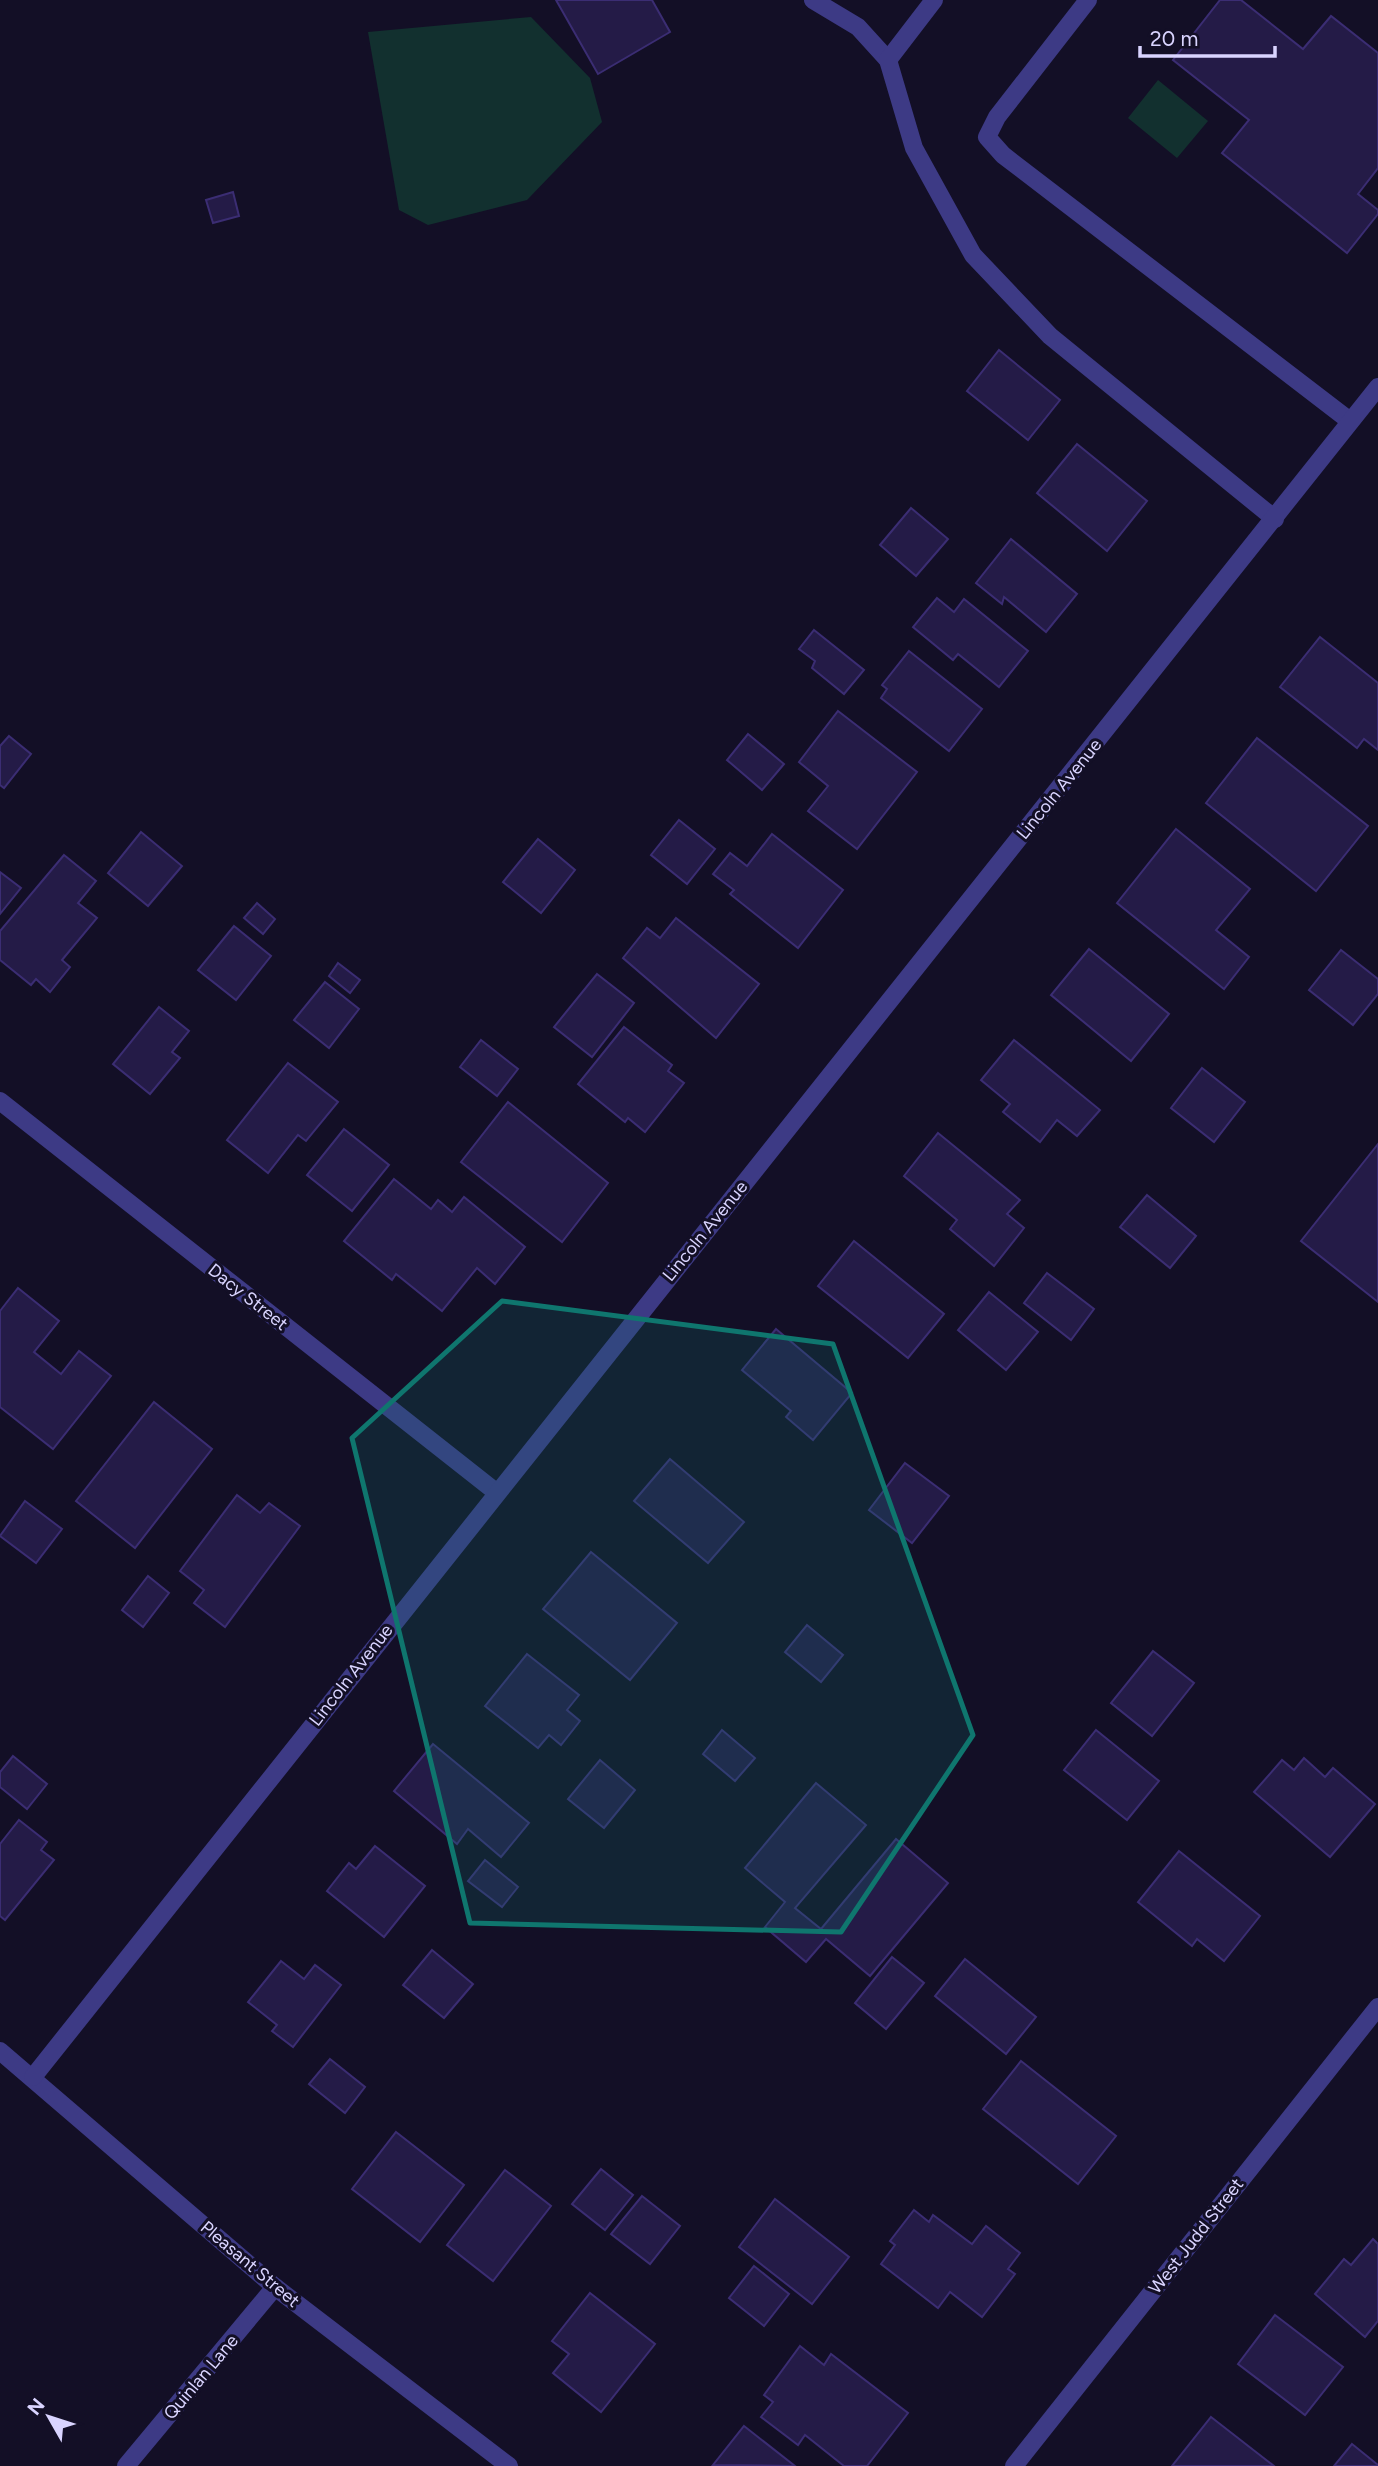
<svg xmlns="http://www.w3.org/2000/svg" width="1378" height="2466" font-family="Figtree,sans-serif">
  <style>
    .green { fill: #12302f }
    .building { fill: #241b47; stroke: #3b2d73; stroke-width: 2 }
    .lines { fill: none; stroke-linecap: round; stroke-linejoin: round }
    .lane { stroke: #3d3a85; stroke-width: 18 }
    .street { stroke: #3d3a85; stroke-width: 18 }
    .marked { fill: #0f766e; fill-opacity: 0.2; stroke: #0f766e; stroke-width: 5; stroke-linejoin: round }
    .labels { text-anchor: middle; stroke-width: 6; stroke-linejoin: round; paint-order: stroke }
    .street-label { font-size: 18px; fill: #d9d4ff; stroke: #130f26 }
  </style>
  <rect width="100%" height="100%" fill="#130f26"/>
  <g class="green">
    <polygon points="531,17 590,78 602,122 527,200 428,225 399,210 368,32"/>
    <polygon points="1158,80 1208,121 1177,158 1128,118"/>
  </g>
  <g class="building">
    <polygon points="556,0 652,0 670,32 598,74"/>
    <polygon points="1220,0 1241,0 1303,49 1331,16 1378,53 1378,168 1358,194 1378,210 1378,214 1347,253 1222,153 1249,120 1173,60"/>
    <polygon points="233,192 239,216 213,223 206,200"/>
    <polygon points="999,350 1060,400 1028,440 967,391"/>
    <polygon points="1077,444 1147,501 1107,551 1037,493"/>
    <polygon points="911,508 948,539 916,576 880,545"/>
    <polygon points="1011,539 1077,594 1046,632 1004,597 1002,604 976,583"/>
    <polygon points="937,598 954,612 964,599 1028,651 999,687 958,654 953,660 913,627"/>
    <polygon points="814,630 864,670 844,694 812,668 815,661 799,649"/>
    <polygon points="1320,637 1378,683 1378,750 1364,739 1357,748 1280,687"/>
    <polygon points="909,651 982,709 949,751 881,698 887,689 882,685"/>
    <polygon points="838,711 917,772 857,849 808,811 828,786 799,762"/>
    <polygon points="748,734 784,764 762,790 727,760"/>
    <polygon points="9,736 31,754 4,788 0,785 0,746"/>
    <polygon points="1257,738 1368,826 1316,891 1206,803"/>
    <polygon points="679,820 715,849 687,884 651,855"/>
    <polygon points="1176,829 1250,889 1216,930 1249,957 1224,989 1117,903"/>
    <polygon points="141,832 182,866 148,906 108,873"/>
    <polygon points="772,834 843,890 798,948 730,894 734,890 713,874 730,853 747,866"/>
    <polygon points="538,839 575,870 541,913 503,882"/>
    <polygon points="64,855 96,881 78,903 97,918 62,960 70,967 50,992 36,979 31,985 0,960 0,931"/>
    <polygon points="0,872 21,888 0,914"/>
    <polygon points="257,903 275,919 263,934 244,918"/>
    <polygon points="676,918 759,984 716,1038 623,958 647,928 660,938"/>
    <polygon points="234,926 271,956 236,1000 198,970"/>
    <polygon points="1089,949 1169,1014 1131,1061 1051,995"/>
    <polygon points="1341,950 1378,979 1378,994 1353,1025 1309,990"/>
    <polygon points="338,963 360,980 350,993 329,976"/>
    <polygon points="597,974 634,1003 592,1057 554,1027"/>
    <polygon points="325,982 359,1009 329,1048 294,1020"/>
    <polygon points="159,1007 189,1031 172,1052 180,1058 150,1094 113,1064"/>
    <polygon points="624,1027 672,1065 668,1071 684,1083 645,1132 628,1118 625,1122 578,1084"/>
    <polygon points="481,1040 518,1069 497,1096 460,1067"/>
    <polygon points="1014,1040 1100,1110 1077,1136 1057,1120 1040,1142 1003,1112 1010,1104 981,1080"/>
    <polygon points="288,1063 338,1102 306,1141 298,1135 268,1173 227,1140"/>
    <polygon points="1202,1068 1245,1102 1214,1142 1171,1108"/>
    <polygon points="508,1102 608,1183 562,1242 461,1162"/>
    <polygon points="344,1129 389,1165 352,1211 307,1175"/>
    <polygon points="938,1133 1020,1200 1007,1214 1024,1228 994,1266 950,1229 957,1220 904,1176"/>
    <polygon points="1378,1144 1378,1302 1301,1241"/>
    <polygon points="394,1179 431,1209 438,1200 452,1212 464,1197 525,1247 495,1284 477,1268 442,1311 396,1274 392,1280 344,1241"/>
    <polygon points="1147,1195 1196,1236 1170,1268 1120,1227"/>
    <polygon points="854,1241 944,1314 908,1358 818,1286"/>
    <polygon points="1047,1273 1094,1309 1071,1340 1024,1303"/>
    <polygon points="18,1288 59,1321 34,1352 61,1374 79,1351 111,1376 53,1449 0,1407 0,1311"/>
    <polygon points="989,1292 1038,1332 1006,1370 958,1330"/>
    <polygon points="776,1329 852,1393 813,1440 786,1417 791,1411 742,1370"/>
    <polygon points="154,1402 212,1449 135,1548 76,1501"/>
    <polygon points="670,1459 744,1522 708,1563 634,1501"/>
    <polygon points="905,1463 949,1496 912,1543 869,1510"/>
    <polygon points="237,1495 260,1513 269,1503 300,1526 225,1627 194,1603 204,1590 180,1571"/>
    <polygon points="25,1501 62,1529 36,1563 0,1536"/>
    <polygon points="591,1552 677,1623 630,1680 543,1609"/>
    <polygon points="148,1576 169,1593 143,1627 122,1610"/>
    <polygon points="807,1625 843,1655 821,1682 785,1652"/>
    <polygon points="1153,1651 1194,1683 1152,1736 1111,1703"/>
    <polygon points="527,1654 579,1695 567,1710 580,1721 561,1745 549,1735 538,1748 485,1706"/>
    <polygon points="722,1730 755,1758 735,1781 703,1754"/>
    <polygon points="1096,1730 1159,1781 1127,1820 1064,1770"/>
    <polygon points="433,1744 529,1823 501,1857 468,1829 457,1844 394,1791"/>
    <polygon points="13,1756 47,1784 27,1809 0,1787 0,1772"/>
    <polygon points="1304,1758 1325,1777 1333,1768 1375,1804 1330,1857 1254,1792 1282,1760 1294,1770"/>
    <polygon points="600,1760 635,1790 604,1828 568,1799"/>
    <polygon points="816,1783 866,1825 795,1908 821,1929 896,1839 948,1883 870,1976 826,1939 806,1962 765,1927 785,1902 745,1868"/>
    <polygon points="19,1820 47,1842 41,1850 54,1860 5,1920 0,1916 0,1844"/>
    <polygon points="375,1846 425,1886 384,1937 327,1891 349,1863 356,1869"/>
    <polygon points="1179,1851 1260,1916 1224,1961 1197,1939 1192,1946 1138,1902"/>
    <polygon points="485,1860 518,1887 502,1907 468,1881"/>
    <polygon points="432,1950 473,1984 444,2018 403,1985"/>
    <polygon points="892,1957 924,1983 886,2029 855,2003"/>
    <polygon points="965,1959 1036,2017 1006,2054 935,1996"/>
    <polygon points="281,1961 304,1979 315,1965 341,1985 293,2047 272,2031 277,2025 248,2002"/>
    <polygon points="330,2059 365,2087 345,2113 309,2084"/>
    <polygon points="1021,2061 1116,2136 1078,2184 983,2109"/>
    <polygon points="396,2132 464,2185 420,2242 352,2189"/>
    <polygon points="601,2169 633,2195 605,2230 572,2204"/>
    <polygon points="505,2170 551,2206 493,2281 447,2245"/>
    <polygon points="642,2196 680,2226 650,2264 611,2234"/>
    <polygon points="775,2199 849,2257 812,2304 739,2247"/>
    <polygon points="914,2210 929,2222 933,2215 972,2244 986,2226 1020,2253 1008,2269 1015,2274 982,2317 950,2292 938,2308 881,2264 895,2245 890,2241"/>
    <polygon points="1373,2239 1378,2244 1378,2321 1365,2337 1315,2294 1344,2259 1351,2265"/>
    <polygon points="754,2266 789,2294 764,2326 729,2298"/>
    <polygon points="590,2293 655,2344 601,2412 553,2373 569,2354 552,2341"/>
    <polygon points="1275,2315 1343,2367 1305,2415 1238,2364"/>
    <polygon points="800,2346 824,2365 831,2354 908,2413 867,2466 844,2466 805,2435 798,2445 761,2417 773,2402 764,2395"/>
    <polygon points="1211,2417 1274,2466 1172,2466"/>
    <polygon points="744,2426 795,2466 713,2465"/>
    <polygon points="1352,2444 1378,2465 1378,2466 1334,2466"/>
  </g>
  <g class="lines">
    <g class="lane">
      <polyline points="813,0 858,27 888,60"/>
      <polyline points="934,0 888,60 914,148 973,255 1050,336 1275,519"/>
      <polyline points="1088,0 997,117 987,137 1003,155 1350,421"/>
    </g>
    <g class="street">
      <polyline points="0,1101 496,1492"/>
      <polyline points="0,2051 275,2287 509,2466"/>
      <polyline points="33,2077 1378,387"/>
      <polyline points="126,2466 275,2287"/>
      <polyline points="1014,2466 1378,2007"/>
    </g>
  </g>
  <path class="marked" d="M502 1301 833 1344 973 1735 841 1932 470 1923 352 1438Z"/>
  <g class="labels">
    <g class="street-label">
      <text transform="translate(1059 789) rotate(-51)" y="6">Lincoln Avenue</text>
      <text transform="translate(705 1231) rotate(-51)" y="6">Lincoln Avenue</text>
      <text transform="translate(248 1297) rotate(38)" y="6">Dacy Street</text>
      <text transform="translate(351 1675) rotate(-52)" y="6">Lincoln Avenue</text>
      <text transform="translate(1196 2236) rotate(-52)" y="6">West Judd Street</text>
      <text transform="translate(250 2264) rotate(40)" y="6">Pleasant Street</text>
      <text transform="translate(201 2377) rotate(-50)" y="6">Quinlan Lane</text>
    </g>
  </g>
  <g transform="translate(49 2417) rotate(309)" stroke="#130f26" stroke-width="5" paint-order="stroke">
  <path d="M0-5L12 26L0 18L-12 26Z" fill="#d9d4ff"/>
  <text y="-10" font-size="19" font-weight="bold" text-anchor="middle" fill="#d9d4ff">N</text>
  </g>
  <path d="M1140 46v10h135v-10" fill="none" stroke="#d9d4ff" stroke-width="3.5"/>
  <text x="1150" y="46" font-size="21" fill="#d9d4ff" stroke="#130f26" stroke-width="5" paint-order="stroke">20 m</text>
</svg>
